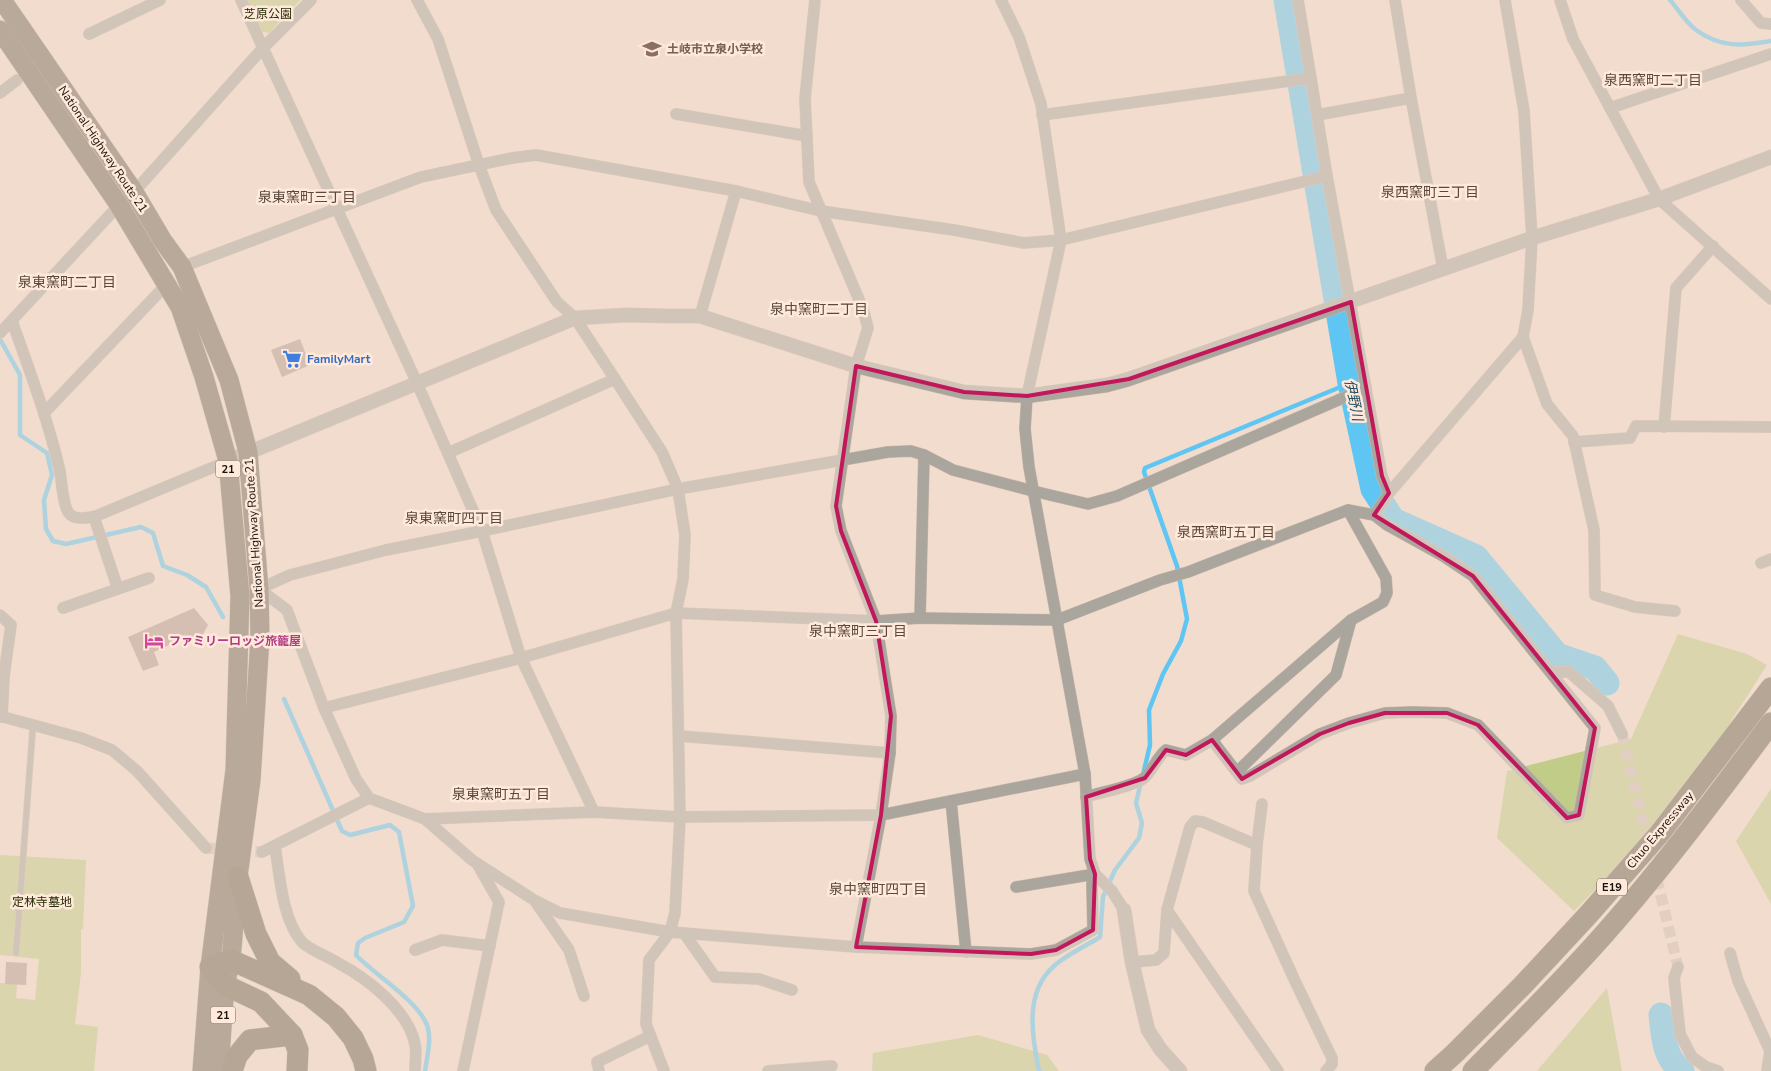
<svg xmlns="http://www.w3.org/2000/svg" width="1771" height="1071" font-family="'Nunito Sans','Noto Sans JP',sans-serif">
  <style>
    .green { fill: #c0cc88 }
    .lines { fill: none; stroke-linecap: round; stroke-linejoin: round }
    .stream { stroke: #5fc6f3; stroke-width: 4.5 }
    .river { stroke: #5fc6f3; stroke-width: 25 }
    .building { fill: #b39b93 }
    .minor-tunnel { stroke: #d1beb1; stroke-width: 11; stroke-dasharray: 11 5.5; stroke-linecap: butt }
    .service-casing { stroke: #cab8ab; stroke-width: 7 }
    .minor-casing { stroke: #cab8ab; stroke-width: 12 }
    .tertiary-casing { stroke: #cab8ab; stroke-width: 15 }
    .trunk-casing { stroke: #cab8ab; stroke-width: 20 }
    .motorway-casing { stroke: #cab8ab; stroke-width: 22 }
    .service { stroke: #aba69d; stroke-width: 5.5 }
    .minor { stroke: #aba69d; stroke-width: 11 }
    .tertiary { stroke: #aba69d; stroke-width: 14 }
    .trunk { stroke: #766c5b; stroke-width: 19 }
    .motorway { stroke: #6d6451; stroke-width: 21 }
    .marked { fill: none; stroke: #c2185b; stroke-width: 4; stroke-linejoin: round }
    .labels { text-anchor: middle; stroke-width: 5; stroke-linejoin: round; paint-order: stroke }
    .shield { fill: #ffe9db; stroke: #5e524b; stroke-width: 1 }
    .shield-label { font-size: 11px; font-weight: bold; fill: #19120d }
    .park-label { font-size: 12px; fill: #272c05; stroke: #ffe9db }
    .education-label { font-size: 12px; font-weight: bold; fill: #785e54; stroke: #ffe9db; text-anchor: start }
    .street-label { font-size: 12px; fill: #19120d; stroke: #ffe9db }
    .shop-label { font-size: 12px; font-weight: bold; fill: #366cbe; stroke: #ffe9db; text-anchor: start }
    .hotel-label { font-size: 12px; font-weight: bold; fill: #b23c85; stroke: #ffe9db; text-anchor: start }
    .neighbourhood-label { font-size: 14px; fill: #5a483c; stroke: #ffe9db }
    .water-label { font-size: 14px; font-style: italic; fill: #1f4b5e; stroke: #ffe9db }
  </style>
  <rect width="100%" height="100%" fill="#f1dcce"/>
  <g class="green">
    <polygon points="247,0 300,0 269,33 260,31"/>
    <polygon points="1678,634 1747,654 1767,665 1676,807 1574,911 1497,838 1507,771 1631,739"/>
    <polygon points="1771,789 1771,904 1736,841"/>
    <polygon points="0,855 86,860 83,929 81,929 81,972 75,1024 98,1027 94,1071 0,1071 0,983 17,984 16,998 35,1000 39,959 0,955"/>
    <polygon points="1607,988 1622,1071 1537,1071"/>
    <polygon points="978,1035 1047,1055 1059,1071 872,1071 873,1053"/>
  </g>
  <g class="lines">
    <g class="stream">
      <path d="M1670 0C1678 9 1686 23 1696 30 1721 48 1742 46 1771 41"/>
      <polyline points="0,339 20,375 20,435 47,453 52,475 44,500 46,529 53,541 66,544 141,527 153,533 163,566 187,575 206,587 223,617"/>
      <path d="M284 699 342 831 350 835 390 825 399 832 413 906 404 922 365 938 358 943 356 955C376 976 416 999 427 1025 432 1038 427 1057 425 1071"/>
      <polyline points="1143,775 1150,745 1149,710 1163,674 1181,641 1187,619 1177,566 1144,472 1145,468 1350,383"/>
      <path d="M1039 1071C1032 1037 1024 992 1054 966 1066 955 1086 946 1100 937L1103 897 1115 870 1139 838 1142 823 1136 803 1141 782"/>
    </g>
    <g class="river">
      <polyline points="1286,0 1350,383 1373,489 1393,520 1476,557 1557,655 1595,668 1607,683"/>
      <path d="M1661 1015C1663 1034 1664 1059 1682 1071"/>
    </g>
  </g>
  <g class="building">
    <polygon points="300,339 310,365 282,377 271,350"/>
    <polygon points="194,608 208,625 198,643 182,639 154,652 159,665 143,671 128,637"/>
    <polygon points="6,962 27,963 26,985 5,984"/>
  </g>
  <g class="lines">
    <g class="minor-tunnel">
      <polyline points="1622,734 1678,967"/>
      <polyline points="206,848 262,852"/>
    </g>
    <g class="service-casing">
      <polyline id="service" points="16,953 33,725"/>
    </g>
    <g class="minor-casing">
      <g id="minor">
        <polyline points="241,0 417,383 482,531 521,658 594,812"/>
        <polyline points="417,0 438,39 479,165 496,210 557,302 575,318 615,379 662,452 678,489 685,535 683,579 676,613 680,817 675,913 670,932 649,960 646,1024 664,1071"/>
        <polyline points="815,0 805,99 809,182 863,309 868,328 856,366 836,506 841,531 876,621 891,716 890,753 881,815 856,947"/>
        <polyline points="1001,0 1019,37 1041,104 1061,240 1027,396 1025,429 1029,467 1085,774 1090,859 1095,874 1112,891 1124,910"/>
        <polyline points="1298,0 1327,176 1382,476 1389,493"/>
        <polyline points="1395,0 1411,98 1443,269"/>
        <polyline points="1505,0 1524,111 1532,238 1528,310 1523,337 1547,404 1573,436 1594,530 1595,595 1635,607 1675,611"/>
        <polyline points="1560,0 1573,39 1659,199 1771,299"/>
        <polyline points="1741,0 1761,23 1771,24"/>
        <polyline points="89,34 160,0"/>
        <polyline points="0,93 17,80"/>
        <polyline points="1610,108 1771,54"/>
        <polyline points="676,114 807,136"/>
        <polyline points="1042,115 1311,78"/>
        <polyline points="1317,115 1411,98"/>
        <polyline points="182,267 421,177 512,158 536,155 736,191 821,211 954,230 1024,243 1061,240 1327,176"/>
        <polyline points="700,316 736,191"/>
        <path d="M12 321C29 369 47 417 59 467 62 478 62 502 68 512 74 521 86 518 96 516L228 461"/>
        <polyline points="0,333 119,205 134,192 263,48 311,0"/>
        <polyline points="44,413 167,284"/>
        <polyline points="1664,427 1676,288 1713,246"/>
        <polyline points="1574,442 1630,438 1636,426 1771,427"/>
        <polyline points="448,453 615,379"/>
        <polyline points="1374,515 1389,493 1523,337"/>
        <polyline points="94,517 118,589"/>
        <polyline points="1761,563 1771,559"/>
        <polyline points="63,608 149,578"/>
        <polyline points="0,615 11,625 4,676 2,717"/>
        <polyline points="920,618 924,455"/>
        <polyline points="1551,672 1569,672 1608,706 1622,734"/>
        <polyline points="324,708 521,658 676,613 876,621 920,618 1057,620 1160,580 1188,572 1348,510 1374,515 1387,525 1443,556 1473,576 1595,728 1579,815 1567,818 1478,725 1447,713 1412,712 1385,713 1349,723 1320,734 1250,776 1242,779 1212,740"/>
        <polyline points="0,716 81,738 112,750 137,771 206,848"/>
        <polyline points="679,736 890,753"/>
        <polyline points="1237,772 1336,675 1351,620"/>
        <polyline points="1085,774 881,815 680,817 594,812 425,819 369,798 356,779 324,708 287,610 259,589 290,575 386,550 482,531 678,489 888,452 911,451 924,455 953,470 1033,491 1088,504 1117,496 1366,388"/>
        <path d="M1086 797C1101 792 1132 787 1144 778 1152 772 1156 758 1166 750L1186 755 1212 740 1351 620 1383 602 1387 593 1386 578 1348 510"/>
        <polyline points="951,801 966,952"/>
        <polyline points="1262,804 1257,845 1254,891 1295,981 1332,1058 1332,1064 1326,1071"/>
        <polyline points="425,819 472,860 534,900 560,913 670,932 856,947 1031,954 1056,950 1093,930 1092,884 1095,874"/>
        <path d="M275 847C280 876 282 919 302 942 308 949 329 957 338 963 367 978 408 1010 415 1044 417 1052 415 1063 415 1071"/>
        <polyline points="262,852 369,798"/>
        <polyline points="1016,887 1095,874"/>
        <polyline points="535,901 569,950 584,996"/>
        <polyline points="1167,910 1278,1071"/>
        <polyline points="684,933 715,977 759,979 792,990"/>
        <polyline points="415,950 442,940 490,946"/>
        <polyline points="1730,953 1738,981 1770,1051 1767,1071"/>
        <polyline points="1132,962 1156,960 1164,953 1167,910 1190,827 1195,821 1203,822 1257,845"/>
        <polyline points="1678,967 1674,978 1680,1034 1692,1057 1706,1067 1718,1071"/>
        <polyline points="463,1071 499,902 478,865"/>
        <polyline points="599,1071 597,1062 650,1036"/>
        <polyline points="768,1071 832,1066"/>
      </g>
    </g>
    <g class="tertiary-casing">
      <g id="tertiary">
        <polyline points="228,461 575,318 626,315 668,316 700,316 856,366 964,392 1027,396 1107,385 1129,379 1443,269 1532,238 1659,199 1771,157"/>
        <polyline points="1124,910 1132,962 1148,1030 1161,1050 1180,1071"/>
      </g>
    </g>
    <g class="trunk-casing">
      <g id="trunk">
        <polyline points="2,0 134,192 163,241 182,267 229,380 248,452 259,589 260,638 251,780 238,877 231,960 225,985 219,1071"/>
        <polyline points="0,30 119,205 180,307 204,377 228,461 240,596 235,770 210,967 202,1071"/>
      </g>
    </g>
    <g class="motorway-casing">
      <g id="motorway">
        <polyline points="238,877 256,934 270,962 290,979"/>
        <polyline points="232,1071 237,1056 250,1040 292,1035"/>
        <polyline points="297,1071 298,1050 292,1035 261,1002 225,985 210,967 231,960 309,995 336,1017 353,1038 363,1059 366,1071"/>
        <polyline points="1435,1071 1454,1054 1522,986 1588,915 1660,833 1771,688"/>
        <path d="M1473 1071C1518 1025 1564 980 1606 932 1665 865 1718 794 1771 723"/>
      </g>
    </g>
    <use href="#service" class="service"/>
    <use href="#minor" class="minor"/>
    <use href="#tertiary" class="tertiary"/>
    <use href="#trunk" class="trunk"/>
    <use href="#motorway" class="motorway"/>
  </g>
  <path d="M0 0H1771V1071H0ZM1351 302 1382 476 1389 493 1374 515 1473 576 1595 728 1579 815 1567 818 1478 725 1447 713H1385L1349 723 1320 734 1242 779 1212 740 1186 755 1166 750 1145 778 1086 797 1090 859 1095 874 1093 930 1056 950 1031 954 856 947 881 815 891 716 876 621 841 531 836 506 856 366 964 392 1027 396 1129 379Z" fill="#f1dcce" fill-opacity=".55" fill-rule="evenodd"/>
  <path class="marked" d="M1351 302 1382 476 1389 493 1374 515 1473 576 1595 728 1579 815 1567 818 1478 725 1447 713H1385L1349 723 1320 734 1242 779 1212 740 1186 755 1166 750 1145 778 1086 797 1090 859 1095 874 1093 930 1056 950 1031 954 856 947 881 815 891 716 876 621 841 531 836 506 856 366 964 392 1027 396 1129 379Z"/>
  <defs>
    <g id="school-bare" transform="scale(1.5)"><path d="M0-5L7-2L0 1L-7-2ZM-4 1L0 2.5L4 1V4Q0 6-4 4Z" fill="#8d6e63" stroke="#ffe9db" stroke-width="2.5" paint-order="stroke"/></g>
    <g id="supermarket-bare" transform="scale(1.5)"><path d="M-6-5.5h2.5l.6 2H6L4.5 2H-2.5L-4.4-4H-6ZM-1.5 3.2a1.3 1.3 0 1 0 .1 0ZM3 3.2a1.3 1.3 0 1 0 .1 0Z" fill="#3f7fe0" stroke="#ffe9db" stroke-width="2.5" paint-order="stroke"/></g>
    <g id="hotel-bare" transform="scale(1.5)"><path d="M-6-4.5h1.5V1H6V5H4.5V3h-9V5H-6ZM-4 0a1.8 1.8 0 1 1 3.6 0ZM.5 0V-2.5h3Q6-2.5 6 0Z" fill="#d1479c" stroke="#ffe9db" stroke-width="2.5" paint-order="stroke"/></g>
  </defs>
  <g fill-rule="evenodd">
    <use href="#school-bare" x="652" y="49"/>
    <use href="#supermarket-bare" x="292" y="359"/>
    <use href="#hotel-bare" x="154" y="641"/>
  </g>
  <g class="labels">
    <g class="shield">
      <rect x="215.5" y="460.5" width="25" height="17" rx="4"/>
      <rect x="1597" y="878.5" width="30" height="17" rx="4"/>
      <rect x="210.5" y="1006.5" width="25" height="17" rx="4"/>
    </g>
    <g class="shield-label">
      <text x="228" y="473">21</text>
      <text x="1612" y="891">E19</text>
      <text x="223" y="1019">21</text>
    </g>
    <g class="park-label">
      <text x="268" y="18">芝原公園</text>
      <text x="42" y="906">定林寺墓地</text>
    </g>
    <g class="education-label">
      <text x="667" y="53">土岐市立泉小学校</text>
    </g>
    <g class="street-label">
      <text transform="translate(103 149) rotate(56)" y="4">National Highway Route 21</text>
      <text transform="translate(254 533) rotate(-94)" y="4">National Highway Route 21</text>
      <text transform="translate(1660 830) rotate(-50)" y="4">Chuo Expressway</text>
    </g>
    <g class="shop-label">
      <text x="307" y="363">FamilyMart</text>
    </g>
    <g class="hotel-label">
      <text x="169" y="645">ファミリーロッジ旅籠屋</text>
    </g>
    <g class="neighbourhood-label">
      <text x="1653" y="85">泉西窯町二丁目</text>
      <text x="1430" y="197">泉西窯町三丁目</text>
      <text x="307" y="202">泉東窯町三丁目</text>
      <text x="67" y="287">泉東窯町二丁目</text>
      <text x="819" y="314">泉中窯町二丁目</text>
      <text x="454" y="523">泉東窯町四丁目</text>
      <text x="1226" y="537">泉西窯町五丁目</text>
      <text x="858" y="636">泉中窯町三丁目</text>
      <text x="501" y="799">泉東窯町五丁目</text>
      <text x="878" y="894">泉中窯町四丁目</text>
    </g>
    <g class="water-label">
      <text transform="translate(1354 400) rotate(78)" y="5">伊野川</text>
    </g>
  </g>
</svg>
